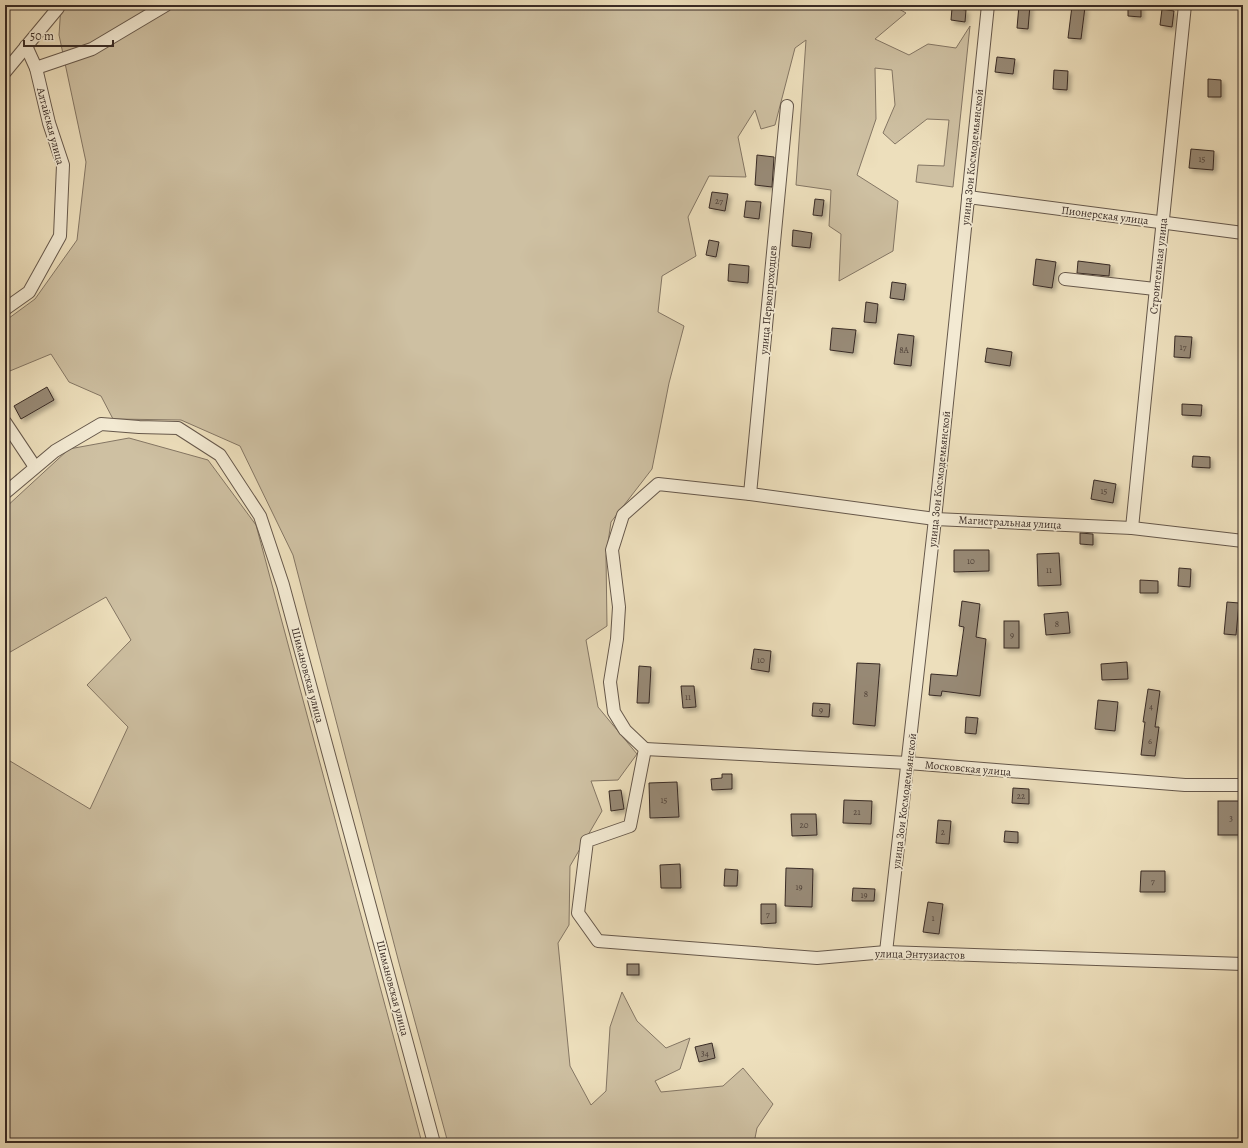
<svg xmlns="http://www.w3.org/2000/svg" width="1248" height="1148" font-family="Alegreya,serif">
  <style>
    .green { fill: #cec0a2; stroke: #847664 }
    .building { fill: #978974; stroke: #392b25; filter: url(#shadow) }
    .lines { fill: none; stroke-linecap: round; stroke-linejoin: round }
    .minor-casing { stroke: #66584b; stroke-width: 14 }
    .minor { stroke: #f3ead3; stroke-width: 12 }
    .labels { text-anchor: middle; stroke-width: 3.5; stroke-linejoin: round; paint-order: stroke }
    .number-label { font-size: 9px; fill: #504239 }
    .street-label { font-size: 11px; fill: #392b25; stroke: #f3ead3 }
  </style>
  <defs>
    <filter id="shadow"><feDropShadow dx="3" dy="3" stdDeviation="2" flood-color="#0004"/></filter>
  </defs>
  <rect width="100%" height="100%" fill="#eddfbc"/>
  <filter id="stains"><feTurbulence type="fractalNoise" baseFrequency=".005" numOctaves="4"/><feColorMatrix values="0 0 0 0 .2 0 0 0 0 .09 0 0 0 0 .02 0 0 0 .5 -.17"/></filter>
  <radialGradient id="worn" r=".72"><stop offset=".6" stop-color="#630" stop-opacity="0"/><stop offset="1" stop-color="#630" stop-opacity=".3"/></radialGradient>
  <g class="green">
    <polygon points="61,5 892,5 906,13 875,39 909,55 928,44 956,48 970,26 953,187 916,182 918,165 944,166 949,120 927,119 895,144 883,133 895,105 892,70 875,68 876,119 857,175 898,201 893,251 839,281 841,234 829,226 831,190 796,185 806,40 795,48 775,125 761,129 755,110 738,137 746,177 709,176 688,217 696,256 662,276 658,312 684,326 669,383 652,469 611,522 606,556 607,626 586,640 598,707 637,754 618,780 591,781 602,811 570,866 569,925 558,943 570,1066 591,1105 606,1091 610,1027 622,992 637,1021 666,1048 690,1038 680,1069 655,1081 661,1092 723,1086 743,1068 773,1104 757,1128 754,1143 448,1143 399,963 293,555 240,446 181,420 113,419 101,396 69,382 51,354 5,373 5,321 35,299 77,240 86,162 59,35"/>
    <polygon points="129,438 208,460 256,525 422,1143 5,1143 5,883 6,882 5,758 90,809 128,727 87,685 131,640 106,597 5,655 5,508 69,449"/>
  </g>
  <g class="building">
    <polygon points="1019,5 1030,5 1028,29 1017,28"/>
    <polygon points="1128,5 1141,5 1141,17 1128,16"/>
    <polygon points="1072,6 1085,7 1081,39 1068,38"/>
    <polygon points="952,8 966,10 965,22 951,20"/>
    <polygon points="1162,9 1174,11 1172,27 1160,25"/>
    <polygon points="997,57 1015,59 1013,74 995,72"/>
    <polygon points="1054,70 1068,71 1067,90 1053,89"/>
    <polygon points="1208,79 1221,80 1221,97 1208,97"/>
    <polygon points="1191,149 1214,151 1213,170 1189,168"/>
    <polygon points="757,155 774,157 772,187 755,185"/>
    <polygon points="712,192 728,194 725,211 709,208"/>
    <polygon points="815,199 824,200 822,216 813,215"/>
    <polygon points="746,201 761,202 759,219 744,217"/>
    <polygon points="793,230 812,233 810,248 792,246"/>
    <polygon points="709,240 719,242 716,257 706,255"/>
    <polygon points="1036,259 1056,262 1052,288 1033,285"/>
    <polygon points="1078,261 1110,265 1109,276 1077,273"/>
    <polygon points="729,264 749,266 748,283 728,281"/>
    <polygon points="892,282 906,284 904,300 890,298"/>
    <polygon points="866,302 878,304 876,323 864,322"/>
    <polygon points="832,328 856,330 853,353 830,350"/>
    <polygon points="898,334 914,336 911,366 894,364"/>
    <polygon points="1175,336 1192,337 1190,358 1174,357"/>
    <polygon points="987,348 1012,352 1010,366 985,362"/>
    <polygon points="47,387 54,400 21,419 14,406"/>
    <polygon points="1182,404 1202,405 1201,416 1182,415"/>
    <polygon points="1193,456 1210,457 1210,468 1192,467"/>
    <polygon points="1094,480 1116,484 1113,503 1091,499"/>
    <polygon points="1080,533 1093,534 1093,545 1080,544"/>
    <polygon points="954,550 989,550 989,571 954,572"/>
    <polygon points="1059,553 1061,585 1038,586 1037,554"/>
    <polygon points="1179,568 1191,569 1190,587 1178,586"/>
    <polygon points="1140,580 1158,581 1158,593 1140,593"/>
    <polygon points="962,601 980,604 976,637 986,639 980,696 942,691 941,696 929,695 931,674 957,676 964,627 959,626"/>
    <polygon points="1227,602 1239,603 1236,635 1224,634"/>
    <polygon points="1068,612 1070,633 1046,635 1044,614"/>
    <rect x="1004" y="621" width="15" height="27"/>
    <polygon points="754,649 771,651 769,672 751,669"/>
    <polygon points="1127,662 1128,679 1102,680 1101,664"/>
    <polygon points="857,663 880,664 875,726 853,724"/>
    <polygon points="639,666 651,667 649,703 637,703"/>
    <polygon points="681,686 694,686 696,707 683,708"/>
    <polygon points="1148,689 1160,691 1155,727 1159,727 1155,756 1141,755 1145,722 1143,722"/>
    <polygon points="1098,700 1118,702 1115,731 1095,729"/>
    <polygon points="813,703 830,704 829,717 812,716"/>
    <polygon points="966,717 978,718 976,734 965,733"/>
    <polygon points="722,774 732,774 732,789 712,790 711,779 722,778"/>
    <polygon points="677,782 679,817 650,818 649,783"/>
    <polygon points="1013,788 1029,789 1029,804 1012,803"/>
    <polygon points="621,790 624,809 611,811 609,791"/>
    <polygon points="844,800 872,801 871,824 843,823"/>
    <rect x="1218" y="801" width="25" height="34"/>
    <polygon points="791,814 816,814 817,835 792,836"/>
    <polygon points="938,820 951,821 949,844 936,843"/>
    <polygon points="1005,831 1018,832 1018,843 1004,842"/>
    <polygon points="680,864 681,888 661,888 660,865"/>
    <polygon points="786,868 813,869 812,907 785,906"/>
    <polygon points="725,869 738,870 737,886 724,886"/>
    <polygon points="1141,871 1165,871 1165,892 1140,892"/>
    <polygon points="853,888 875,889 874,901 852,901"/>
    <polygon points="928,902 943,904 939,934 923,932"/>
    <polygon points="761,904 776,904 776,923 761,924"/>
    <rect x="627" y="964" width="12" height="11"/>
    <polygon points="712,1043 715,1058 699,1062 695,1047"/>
  </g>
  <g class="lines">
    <g class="minor-casing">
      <g id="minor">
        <polyline points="26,46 36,68"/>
        <polyline points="5,72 58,8 58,5"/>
        <polyline points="968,197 1243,233"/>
        <polyline points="1065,279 1155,289"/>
        <polyline points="5,309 29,292 60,236 63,165 49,123 36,68 92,49 166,5"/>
        <polyline points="5,422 35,467"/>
        <polyline points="5,493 55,451 101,424 139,427 178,428 220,455 260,516 283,585 434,1143"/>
        <polyline points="750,494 787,106"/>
        <path d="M1132 528C1149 354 1167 179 1185 5"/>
        <polyline points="1243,541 1132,528 935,519 750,494 658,484 623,515 612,550 619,607 617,639 610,682 614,712 625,730 645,749 630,826 587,841 578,913 598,941 817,958 886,952 1243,964"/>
        <polyline points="645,749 908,763 1185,785 1243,785"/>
        <polyline points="886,952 935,519 988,5"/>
      </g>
    </g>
    <use href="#minor" class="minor"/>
  </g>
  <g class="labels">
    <g class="number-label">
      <text x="1202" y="162">15</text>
      <text x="719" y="204">27</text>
      <text x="1183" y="350">17</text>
      <text x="904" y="353">8А</text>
      <text x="1104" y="494">15</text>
      <text x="971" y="564">10</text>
      <text x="1049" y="573">11</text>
      <text x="1057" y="627">8</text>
      <text x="1012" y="638">9</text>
      <text x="761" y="663">10</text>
      <text x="866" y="697">8</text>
      <text x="688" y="700">11</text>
      <text x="1151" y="709">4</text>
      <text x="821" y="713">9</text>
      <text x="1150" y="744">6</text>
      <text x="1021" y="799">22</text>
      <text x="664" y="803">15</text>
      <text x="857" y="815">21</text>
      <text x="1231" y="821">3</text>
      <text x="804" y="828">20</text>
      <text x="943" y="835">2</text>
      <text x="1153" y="884">7</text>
      <text x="799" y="890">19</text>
      <text x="864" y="898">19</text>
      <text x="768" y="917">7</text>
      <text x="933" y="921">1</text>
      <text x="705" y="1056">34</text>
    </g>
    <g class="street-label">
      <text transform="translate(51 126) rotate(75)" y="4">Алтайская улица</text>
      <text transform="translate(972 157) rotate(-84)" y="4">улица Зои Космодемьянской</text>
      <text transform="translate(1105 215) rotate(7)" y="4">Пионерская улица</text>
      <text transform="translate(1158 266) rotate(-84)" y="4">Строительная улица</text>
      <text transform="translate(768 300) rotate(-85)" y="4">улица Первопроходцев</text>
      <text transform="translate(939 479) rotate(-84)" y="4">улица Зои Космодемьянской</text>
      <text transform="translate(1010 522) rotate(3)" y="4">Магистральная улица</text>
      <text transform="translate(308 675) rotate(75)" y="4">Шимановская улица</text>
      <text transform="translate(968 768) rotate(5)" y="4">Московская улица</text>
      <text transform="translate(904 801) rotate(-83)" y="4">улица Зои Космодемьянской</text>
      <text transform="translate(920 954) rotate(1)" y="4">улица Энтузиастов</text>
      <text transform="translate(393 988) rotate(75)" y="4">Шимановская улица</text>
    </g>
  </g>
  <rect width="1248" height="1148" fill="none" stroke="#eddfbc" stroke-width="20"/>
  <rect x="6" y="6" width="1236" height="1136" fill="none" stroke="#392b25" stroke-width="2"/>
  <rect x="10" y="10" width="1228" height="1128" fill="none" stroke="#392b25"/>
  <path d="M24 40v6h89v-6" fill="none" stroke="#392b25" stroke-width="2"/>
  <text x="30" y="40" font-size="12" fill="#392b25" stroke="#f3ead3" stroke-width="3" paint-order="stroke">50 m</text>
  <rect width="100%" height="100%" filter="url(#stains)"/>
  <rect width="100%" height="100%" fill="url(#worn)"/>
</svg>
